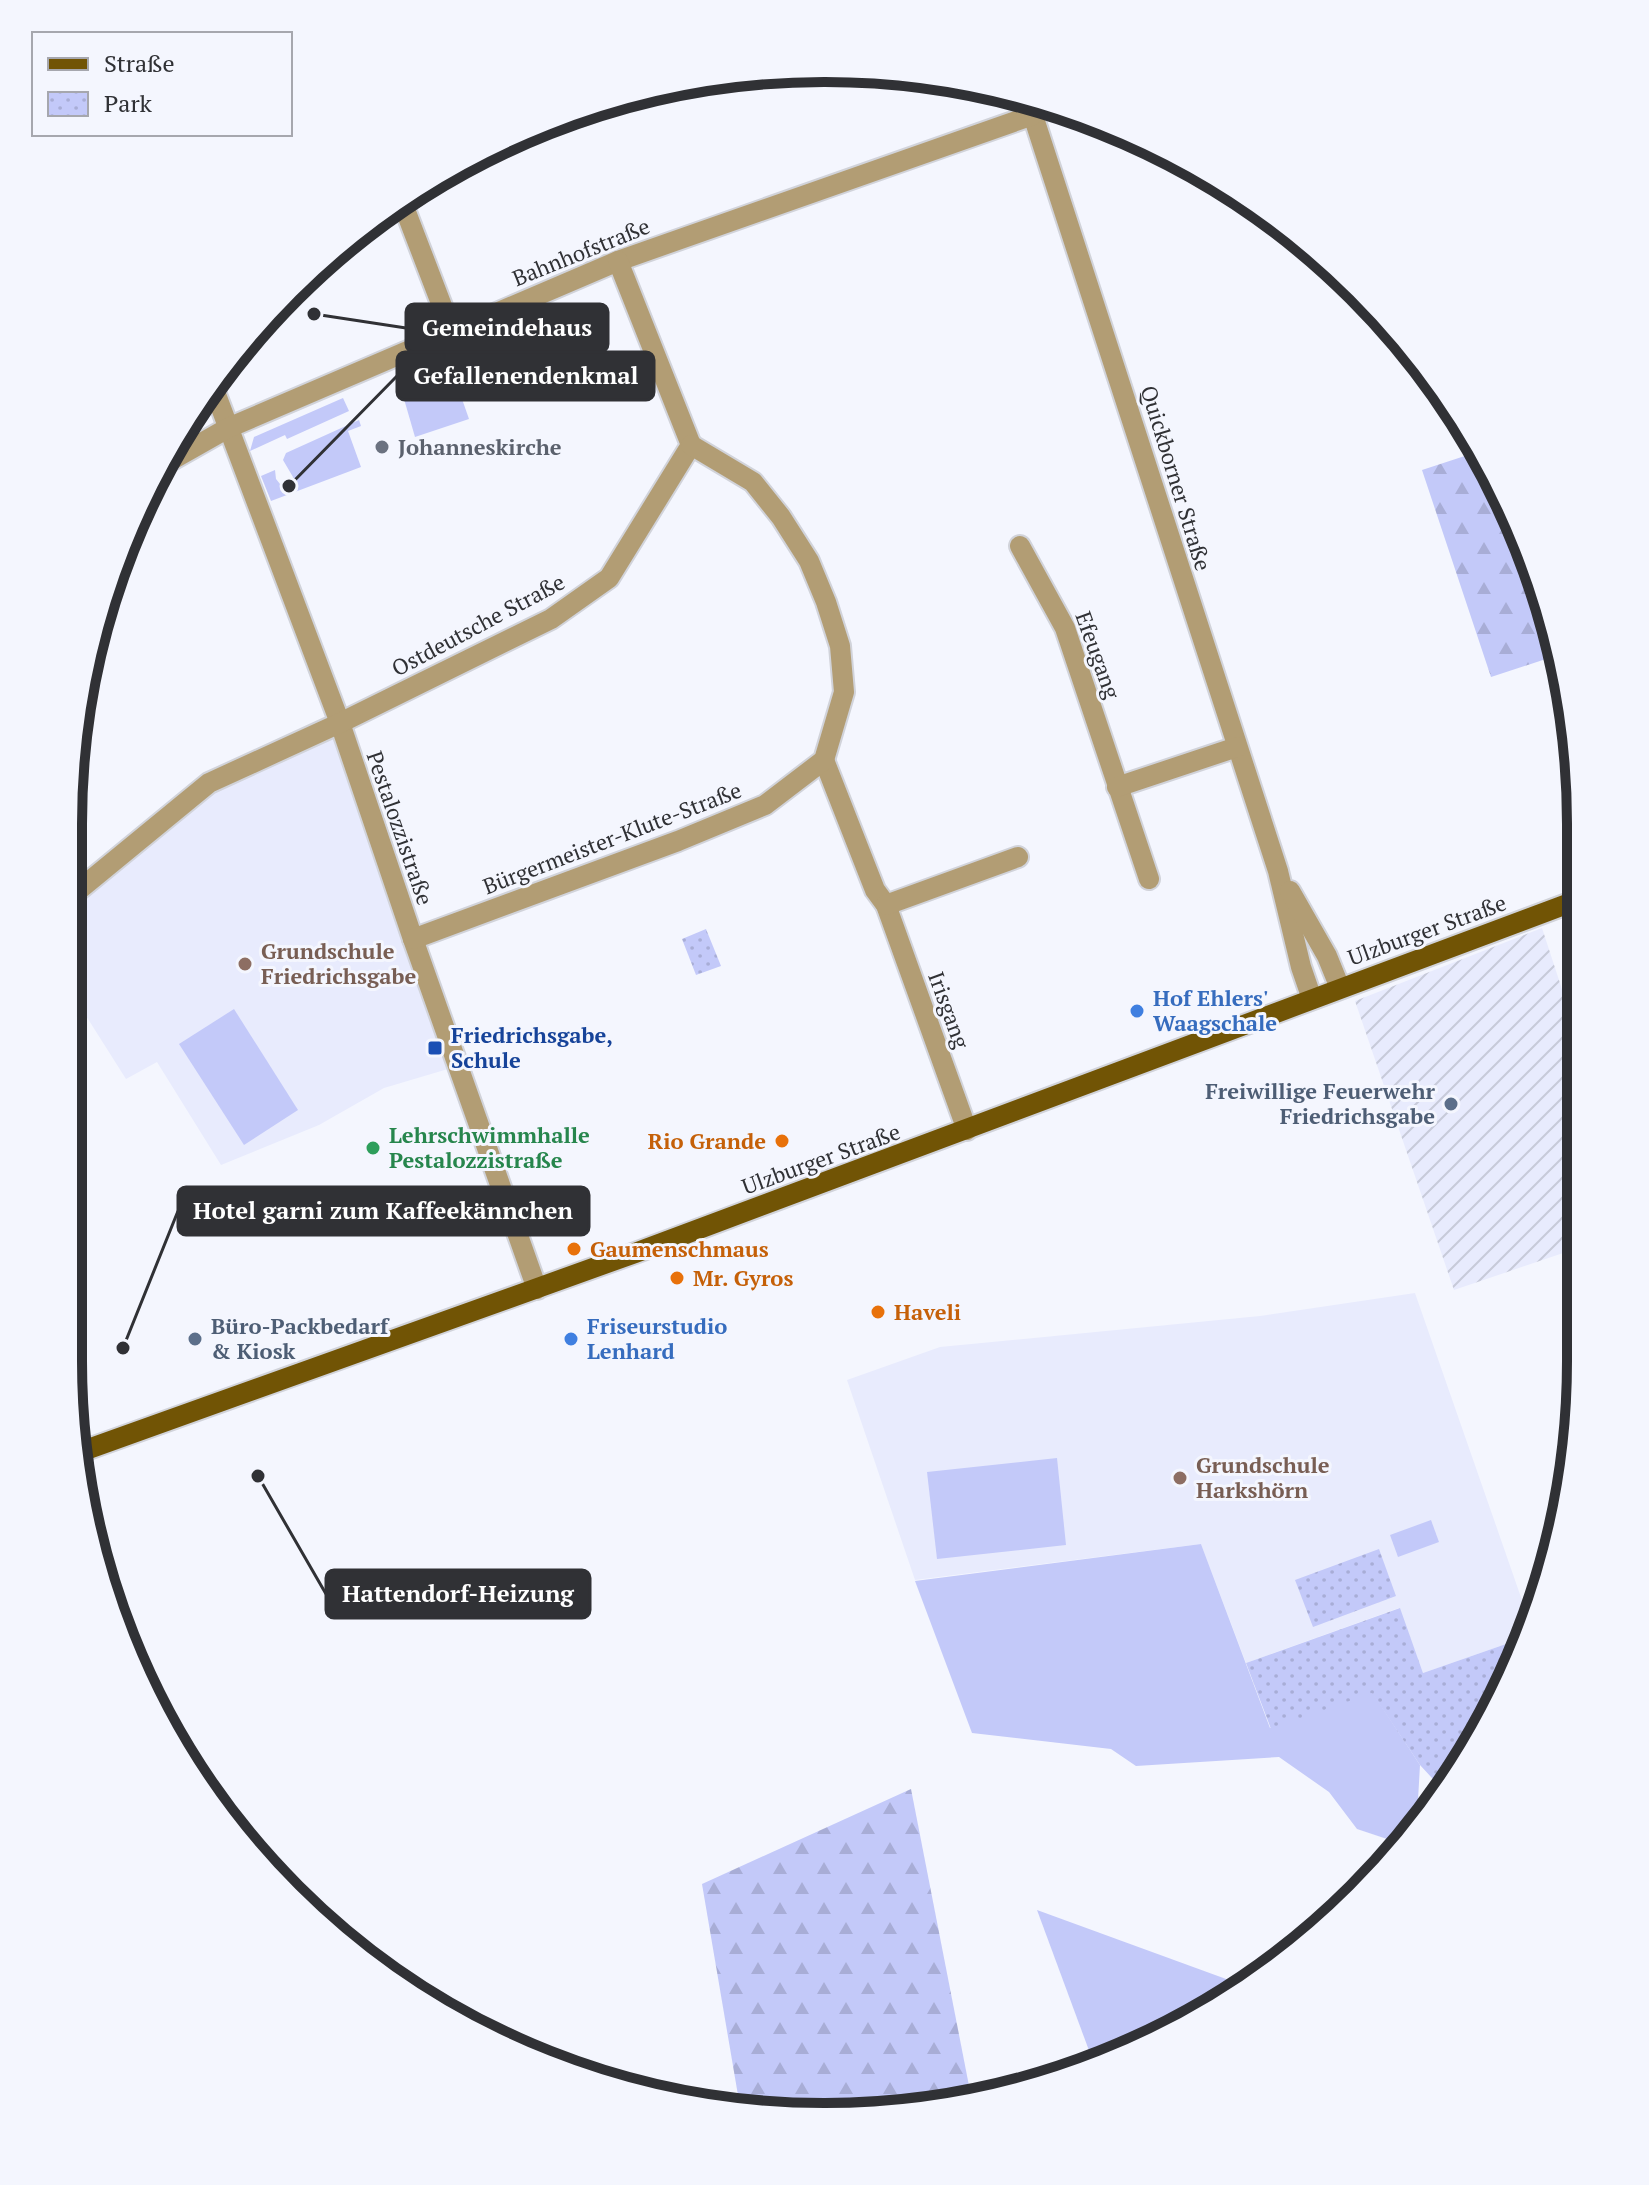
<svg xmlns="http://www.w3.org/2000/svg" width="1649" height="2185" font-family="'PT Serif',serif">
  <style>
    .industrial { fill: url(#industrial-furrows) }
    .built { fill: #e8ebfd }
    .grass { fill: #c3c9f9 }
    .forest { fill: url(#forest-firs) }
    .park { fill: url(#park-dots) }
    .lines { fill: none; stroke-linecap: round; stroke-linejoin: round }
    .minor-casing { stroke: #d1d3da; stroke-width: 24 }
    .major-casing { stroke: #d1d3da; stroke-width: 24 }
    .minor { stroke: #b29d74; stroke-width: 20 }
    .major { stroke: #715405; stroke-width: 20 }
    .worship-dot { fill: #6b7280; stroke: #f4f6fe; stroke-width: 3 }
    .education-dot { fill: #8d6e63; stroke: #f4f6fe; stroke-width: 3 }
    .shop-dot { fill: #3f7fe0; stroke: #f4f6fe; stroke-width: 3 }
    .transit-dot { fill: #1a4fb4; stroke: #f4f6fe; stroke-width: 3 }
    .service-dot { fill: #5c6f8a; stroke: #f4f6fe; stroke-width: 3 }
    .food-dot { fill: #e8710a; stroke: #f4f6fe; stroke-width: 3 }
    .leisure-dot { fill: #2e9e5b; stroke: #f4f6fe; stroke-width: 3 }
    .labels { text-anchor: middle; stroke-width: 6; stroke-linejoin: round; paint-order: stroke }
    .street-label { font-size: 22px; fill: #303135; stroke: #f4f6fe }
    .worship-label { font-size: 22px; font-weight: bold; fill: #5b616d; stroke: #f4f6fe; text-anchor: start }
    .education-label { font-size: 22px; font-weight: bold; fill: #785e54; stroke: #f4f6fe; text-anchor: start }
    .shop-label { font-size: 22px; font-weight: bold; fill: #366cbe; stroke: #f4f6fe; text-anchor: start }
    .transit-label { font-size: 22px; font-weight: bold; fill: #164399; stroke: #f4f6fe; text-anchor: start }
    .service-label { font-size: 22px; font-weight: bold; fill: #4e5e75; stroke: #f4f6fe; text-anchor: end }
    .leisure-label { font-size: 22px; font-weight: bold; fill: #27864d; stroke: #f4f6fe; text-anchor: start }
    .food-label { font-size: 22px; font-weight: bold; fill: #c56008; stroke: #f4f6fe; text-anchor: start }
    .rim { fill: none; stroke: #303135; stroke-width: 10 }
    .leader { fill: none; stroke: #303135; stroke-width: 3 }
    .callout-dot { fill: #303135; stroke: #f4f6fe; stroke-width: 3 }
    .callout { fill: #303135; stroke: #303135; stroke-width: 3 }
    .callout-label { font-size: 24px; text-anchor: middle; font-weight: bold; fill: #fff }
  </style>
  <defs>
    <pattern id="industrial-furrows" width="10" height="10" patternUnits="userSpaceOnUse" patternTransform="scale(2)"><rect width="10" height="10" fill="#e8ebfd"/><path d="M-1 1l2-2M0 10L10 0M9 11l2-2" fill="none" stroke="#c7cad9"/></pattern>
    <pattern id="forest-firs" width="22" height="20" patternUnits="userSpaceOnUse" patternTransform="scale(2)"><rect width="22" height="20" fill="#c3c9f9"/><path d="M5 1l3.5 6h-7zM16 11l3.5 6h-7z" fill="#a8add6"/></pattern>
    <pattern id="park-dots" width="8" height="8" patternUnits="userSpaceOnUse" patternTransform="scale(2)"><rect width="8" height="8" fill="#c3c9f9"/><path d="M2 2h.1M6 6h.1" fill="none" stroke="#a8add6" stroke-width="1.8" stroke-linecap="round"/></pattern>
  </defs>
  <rect width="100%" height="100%" fill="#f4f6fe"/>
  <polygon class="industrial" points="1542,928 1575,1029 1575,1249 1454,1290 1355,1001"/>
  <g class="built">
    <polygon points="340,723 458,1066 384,1088 319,1125 221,1165 157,1062 126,1079 69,989 69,898 209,783"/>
    <polygon points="1415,1293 1531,1626 1526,1637 1423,1673 1399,1608 1246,1663 1201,1544 915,1580 847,1380 940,1347 1260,1316"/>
  </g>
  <g class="grass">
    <polygon points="455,379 469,419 415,437 404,399"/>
    <polygon points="343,398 349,411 287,439 285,435 250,451 254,437"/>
    <polygon points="359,420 361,426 348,431 361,467 271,501 261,476 275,470 276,479 280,484 290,482 293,477 283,460 286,453"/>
    <polygon points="234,1009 298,1110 244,1145 179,1044"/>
    <polygon points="1057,1458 1066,1545 937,1559 927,1472"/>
    <polygon points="1431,1520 1439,1542 1398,1557 1390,1535"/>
    <polygon points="1201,1544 1270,1728 1372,1692 1420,1765 1418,1800 1393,1841 1357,1829 1329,1792 1279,1757 1136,1766 1111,1749 972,1733 915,1581"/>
    <polygon points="1037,1910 1248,1987 1094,2064"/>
  </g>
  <g class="forest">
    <polygon points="1477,452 1541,581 1558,655 1491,677 1422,470"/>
    <polygon points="911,1789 971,2096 874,2115 740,2107 702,1884"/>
  </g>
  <g class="park">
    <polygon points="706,929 721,966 696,975 682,939"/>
    <polygon points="1379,1549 1396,1596 1313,1627 1295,1580"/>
    <polygon points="1400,1608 1423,1673 1526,1637 1479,1739 1443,1790 1420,1765 1372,1693 1271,1729 1246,1663"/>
  </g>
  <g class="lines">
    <g class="minor-casing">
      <g id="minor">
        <polyline points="1028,100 1278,871 1301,967 1312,999"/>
        <polyline points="401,199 452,332"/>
        <polyline points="212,384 340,723 413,939 537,1289"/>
        <polyline points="161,466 228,428 618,261 1033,115"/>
        <polyline points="1020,546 1065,628 1149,879"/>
        <polyline points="824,760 875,890 886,905 967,1130"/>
        <polyline points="1117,787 1237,747"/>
        <polyline points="1290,891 1327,956 1340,988"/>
        <polyline points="69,898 209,783 340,723 551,619 609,578 691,445 618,261"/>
        <polyline points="886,905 1018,857"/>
        <polyline points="413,939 678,841 765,805 824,760 844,692 840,646 826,602 809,561 781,517 753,482 691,445"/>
      </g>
    </g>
    <g class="major-casing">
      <polyline id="major" points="80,1452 635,1253 1575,901"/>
    </g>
    <use href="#minor" class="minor"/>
    <use href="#major" class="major"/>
  </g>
  <circle class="worship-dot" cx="382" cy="447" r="8"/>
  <g class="education-dot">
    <circle cx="245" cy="964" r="8"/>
    <circle cx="1180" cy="1478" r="8"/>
  </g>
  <g class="shop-dot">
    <circle cx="1137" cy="1011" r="8"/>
    <circle cx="571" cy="1339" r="8"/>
  </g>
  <rect class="transit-dot" x="427" y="1040" width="16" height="16" rx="4"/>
  <g class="service-dot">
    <circle cx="1451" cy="1104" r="8"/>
    <circle cx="195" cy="1339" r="8"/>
  </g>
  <g class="food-dot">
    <circle cx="782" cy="1141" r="8"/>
    <circle cx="574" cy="1249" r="8"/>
    <circle cx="677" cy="1278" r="8"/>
    <circle cx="878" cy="1312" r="8"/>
  </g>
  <circle class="leisure-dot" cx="373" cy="1148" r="8"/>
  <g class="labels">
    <g class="street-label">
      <text transform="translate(581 252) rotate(-22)" y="8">Bahnhofstraße</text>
      <text transform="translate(1176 478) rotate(73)" y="8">Quickborner Straße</text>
      <text transform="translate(478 625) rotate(-28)" y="8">Ostdeutsche Straße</text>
      <text transform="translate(1098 655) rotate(70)" y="8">Efeugang</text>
      <text transform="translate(400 828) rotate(71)" y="8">Pestalozzistraße</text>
      <text transform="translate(612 838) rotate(-21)" y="8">Bürgermeister-Klute-Straße</text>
      <text transform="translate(1427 930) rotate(-20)" y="8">Ulzburger Straße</text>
      <text transform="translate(949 1010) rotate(70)" y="8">Irisgang</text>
      <text transform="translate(821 1159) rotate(-20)" y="8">Ulzburger Straße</text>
    </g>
    <g class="worship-label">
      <text x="398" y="455">Johanneskirche</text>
    </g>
    <g class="education-label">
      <text x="261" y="959">Grundschule<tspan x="261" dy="25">Friedrichsgabe</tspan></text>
      <text x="1196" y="1473">Grundschule<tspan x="1196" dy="25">Harkshörn</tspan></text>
    </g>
    <g class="shop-label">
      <text x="1153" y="1006">Hof Ehlers'<tspan x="1153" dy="25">Waagschale</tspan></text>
      <text x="587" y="1334">Friseurstudio<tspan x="587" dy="25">Lenhard</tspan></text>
    </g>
    <g class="transit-label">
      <text x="451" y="1043">Friedrichsgabe,<tspan x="451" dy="25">Schule</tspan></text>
    </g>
    <g class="service-label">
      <text x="1435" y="1099">Freiwillige Feuerwehr<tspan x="1435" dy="25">Friedrichsgabe</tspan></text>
      <text x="211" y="1334" text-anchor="start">Büro-Packbedarf<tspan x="211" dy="25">&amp; Kiosk</tspan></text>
    </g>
    <g class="leisure-label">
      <text x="389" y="1143">Lehrschwimmhalle<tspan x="389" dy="25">Pestalozzistraße</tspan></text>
    </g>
    <g class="food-label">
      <text x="766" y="1149" text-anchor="end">Rio Grande</text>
      <text x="590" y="1257">Gaumenschmaus</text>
      <text x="693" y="1286">Mr. Gyros</text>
      <text x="894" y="1320">Haveli</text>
    </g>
  </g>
  <path d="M0 0H1649V2185H0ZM824 82H825A742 742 0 0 1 1567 824V1361A742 742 0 0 1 825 2103H824A742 742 0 0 1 82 1361V824A742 742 0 0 1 824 82Z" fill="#f4f6fe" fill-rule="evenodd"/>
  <path class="rim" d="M824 82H825A742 742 0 0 1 1567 824V1361A742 742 0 0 1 825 2103H824A742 742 0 0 1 82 1361V824A742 742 0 0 1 824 82Z"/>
  <path class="leader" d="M314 314L406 328M289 486L397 376M123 1348L178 1211M258 1476L326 1594"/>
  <g class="callout-dot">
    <circle cx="314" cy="314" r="8"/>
    <circle cx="289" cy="486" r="8"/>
    <circle cx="123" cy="1348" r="8"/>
    <circle cx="258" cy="1476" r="8"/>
  </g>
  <g class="callout">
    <rect x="406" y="304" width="202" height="48" rx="8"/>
    <rect x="397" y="352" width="257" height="48" rx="8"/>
    <rect x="178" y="1187" width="411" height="48" rx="8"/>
    <rect x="326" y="1570" width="264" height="48" rx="8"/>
  </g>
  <g class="callout-label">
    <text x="507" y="336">Gemeindehaus</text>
    <text x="526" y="384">Gefallenendenkmal</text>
    <text x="383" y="1219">Hotel garni zum Kaffeekännchen</text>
    <text x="458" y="1602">Hattendorf-Heizung</text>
  </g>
  <rect x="32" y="32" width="260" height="104" fill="#f4f6fe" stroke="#a6a7ae" stroke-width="2"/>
  <rect x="48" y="58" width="40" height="12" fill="#715405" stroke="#a6a7ae" stroke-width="2"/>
  <text x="104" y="72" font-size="24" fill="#303135">Straße</text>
  <rect x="48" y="92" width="40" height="24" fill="url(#park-dots)" stroke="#a6a7ae" stroke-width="2"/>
  <text x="104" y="112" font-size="24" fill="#303135">Park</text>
</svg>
